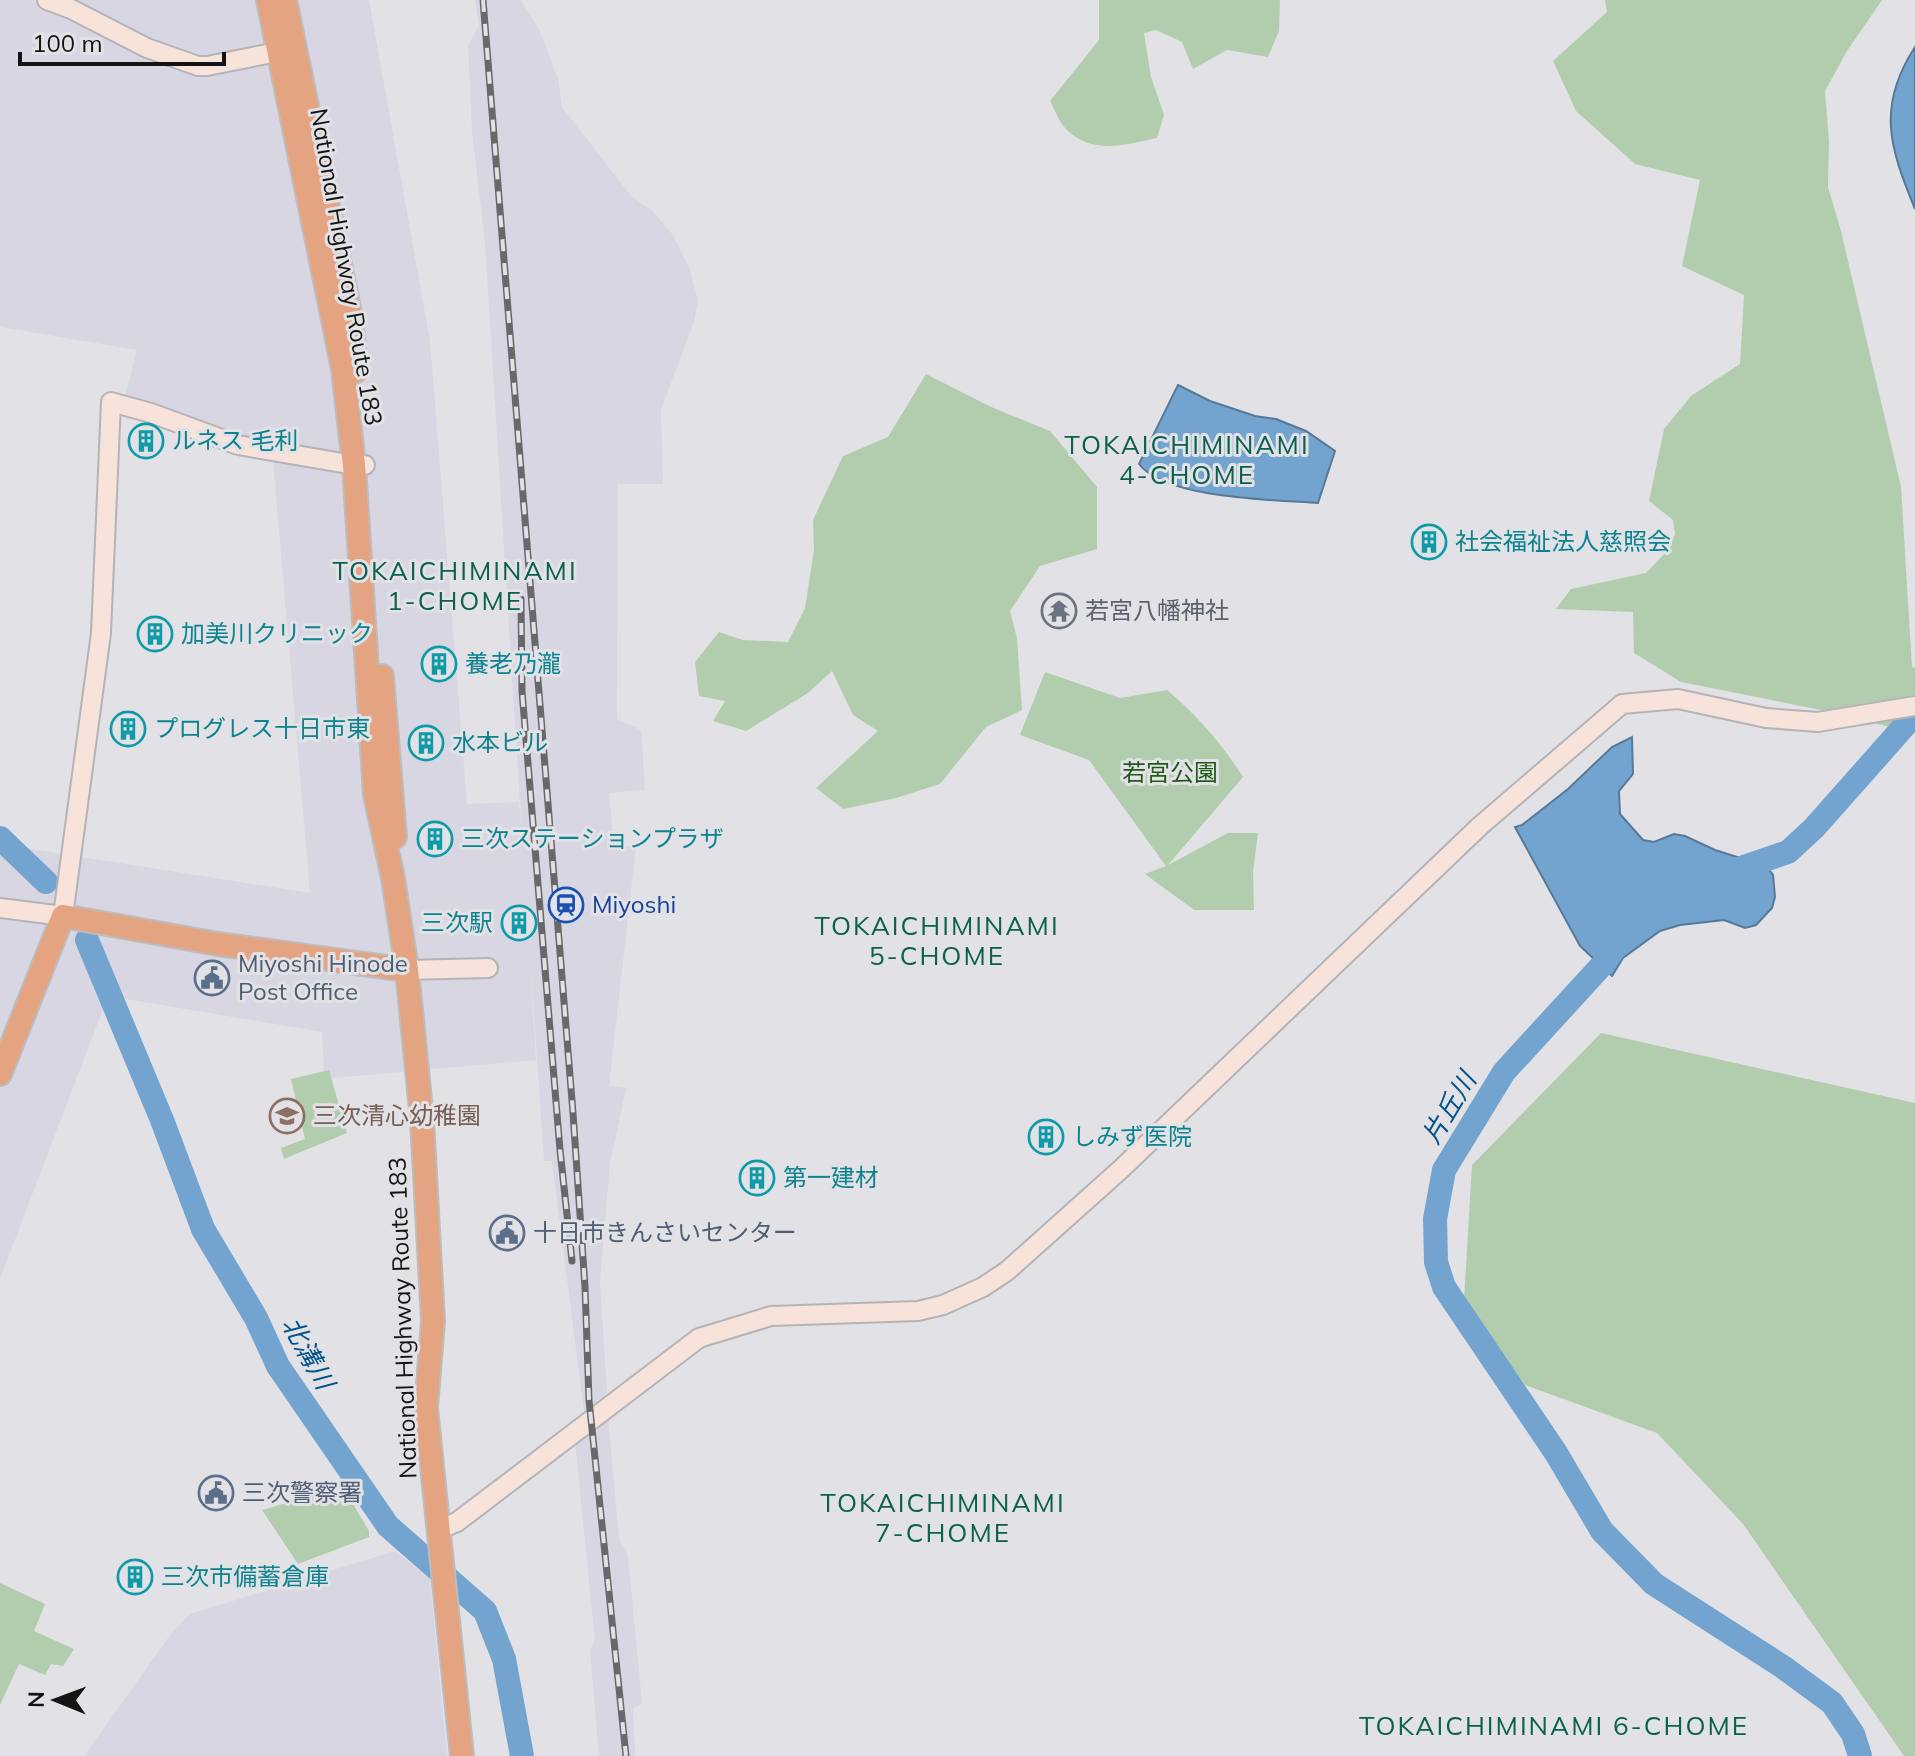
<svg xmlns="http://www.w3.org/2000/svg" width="1915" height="1756" font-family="Mulish,'Noto Sans JP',sans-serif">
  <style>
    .built { fill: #d8d6e2 }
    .green { fill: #b2cdad }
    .water { fill: #73a4d0; stroke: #567998; stroke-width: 2 }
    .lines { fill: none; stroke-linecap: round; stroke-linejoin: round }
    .river { stroke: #73a4d0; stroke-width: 24 }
    .secondary-casing { stroke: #b4b3b7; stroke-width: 22 }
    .highway-casing { stroke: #bdbdbd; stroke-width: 26 }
    .secondary { stroke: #f7e3d9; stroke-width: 18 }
    .highway { stroke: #e4a381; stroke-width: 22 }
    .rail-casing { stroke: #68686a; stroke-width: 7 }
    .rail { stroke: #e2e2e6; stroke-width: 4; stroke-dasharray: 12; stroke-linecap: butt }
    .labels { text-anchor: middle; stroke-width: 6; stroke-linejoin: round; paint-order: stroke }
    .street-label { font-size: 24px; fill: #141415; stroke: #e2e2e6 }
    .culture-label { font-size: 24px; fill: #0d838f; stroke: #e2e2e6; text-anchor: start }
    .worship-label { font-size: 24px; fill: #5b616d; stroke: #e2e2e6; text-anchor: start }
    .park-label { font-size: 24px; fill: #215a18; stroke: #e2e2e6 }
    .transit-label { font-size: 24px; fill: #164399; stroke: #e2e2e6; text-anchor: start }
    .service-label { font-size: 24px; fill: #4e5e75; stroke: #e2e2e6; text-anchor: start }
    .education-label { font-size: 24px; fill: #785e54; stroke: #e2e2e6; text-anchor: start }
    .neighbourhood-label { font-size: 26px; letter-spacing: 2px; fill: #0b604e; stroke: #e2e2e6 }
    .water-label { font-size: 26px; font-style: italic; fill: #005289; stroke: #e2e2e6 }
  </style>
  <rect width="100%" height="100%" fill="#e2e2e6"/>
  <g class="built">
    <polygon points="0,0 369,0 430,341 467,804 519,802 522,838 485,243 472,131 468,45 479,26 475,0 521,0 540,31 558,79 562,107 632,197 652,210 673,235 689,267 698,300 694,322 661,410 663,484 618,484 617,719 641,730 645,790 609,793 614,848 636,846 609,1086 626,1088 610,1164 600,1282 607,1393 584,1412 552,1161 544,1161 530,956 536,1060 324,1079 322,1032 108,996 0,1279 0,844 310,893 272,449 122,408 137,350 0,327"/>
    <polygon points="608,1417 619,1538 628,1556 642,1703 633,1709 635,1756 599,1756 590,1650 595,1640 575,1442"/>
    <polygon points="395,1551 430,1579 447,1756 84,1756 170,1635 190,1614"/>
  </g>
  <g class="green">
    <path d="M1099 0H1280L1279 31 1268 57 1227 50 1193 69 1182 42 1156 30 1144 33 1151 77 1164 115 1157 138C1126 145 1091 155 1066 129 1059 122 1055 110 1050 101L1099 40Z"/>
    <polygon points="1605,0 1882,0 1847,51 1825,91 1829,141 1828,187 1841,231 1901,487 1912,667 1915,668 1915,733 1816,709 1681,682 1634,653 1633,612 1556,609 1571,589 1646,573 1669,549 1675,534 1673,520 1649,501 1664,429 1691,396 1740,364 1744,295 1682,266 1700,180 1635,164 1576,111 1553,61 1607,12"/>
    <polygon points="926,374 989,406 1050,431 1097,487 1097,549 1040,566 1010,611 1017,638 1022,710 986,727 940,784 896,798 843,809 816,788 878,731 853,715 832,671 808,693 746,731 713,721 725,701 699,696 695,662 719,632 743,640 788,642 805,608 814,550 813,520 843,456 888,437"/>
    <path d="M1045 672 1120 698 1167 690C1198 716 1221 743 1243 777L1168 865 1228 833H1258L1253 872 1254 910H1194L1145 874 1166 866 1089 760 1020 735Z"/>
    <polygon points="1601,1033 1915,1103 1915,1756 1904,1756 1743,1524 1657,1433 1525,1385 1464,1300 1472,1165"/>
    <polygon points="329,1070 347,1133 284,1159 281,1148 305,1139 291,1079"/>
    <polygon points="343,1487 369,1531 369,1537 298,1564 262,1510"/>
    <polygon points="0,1583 45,1604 34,1631 74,1649 63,1666 51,1664 45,1675 19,1664 0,1705"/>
  </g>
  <g class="water">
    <path d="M1915 47V209C1890 148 1876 107 1915 47Z"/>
    <path d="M1178 385 1210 401 1255 416 1276 419 1306 431 1335 451 1318 503C1276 500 1165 499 1139 464Z"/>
    <polygon points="1632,737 1633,774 1619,791 1620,814 1643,840 1654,842 1674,834 1685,836 1715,850 1766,866 1773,875 1775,897 1772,908 1756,925 1745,928 1724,920 1680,925 1660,931 1623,958 1612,976 1580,946 1515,827 1522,825 1568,789 1612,747"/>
  </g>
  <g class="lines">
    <g class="river">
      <polyline points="0,838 46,882"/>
      <polyline points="1726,873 1788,852 1814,828 1915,714"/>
      <polyline points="87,940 162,1120 203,1229 256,1318 278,1366 388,1526 485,1611 504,1659 522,1756"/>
      <polyline points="1621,940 1603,964 1504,1072 1444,1170 1435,1219 1436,1262 1444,1287 1556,1453 1602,1531 1654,1584 1783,1667 1832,1703 1853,1734 1860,1756"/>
    </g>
    <g class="secondary-casing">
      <g id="secondary">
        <polyline points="47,0 71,9 147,48 198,66 207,66 292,49"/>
        <polyline points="0,908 63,916 101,633 111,402 151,413 238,445 354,465 365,465"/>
        <polyline points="407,970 488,968"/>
        <polyline points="438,1530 457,1522 699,1338 771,1316 918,1311 943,1305 983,1287 1007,1271 1120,1170 1480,826 1622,704 1678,699 1766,718 1818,722 1915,706"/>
      </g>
    </g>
    <g class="highway-casing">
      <g id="highway">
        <polyline points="268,0 343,369 354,465 375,795 393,878 407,970 422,1120 433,1321 426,1408 462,1756"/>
        <polyline points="285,0 351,318 356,371"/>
        <polyline points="382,676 395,837"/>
        <polyline points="0,1074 63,916 218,944 407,970"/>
      </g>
    </g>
    <use href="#secondary" class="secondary"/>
    <use href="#highway" class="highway"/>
    <g class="rail-casing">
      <g id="rail">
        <polyline points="483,0 573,1113 585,1287 589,1400 626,1756"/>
        <polyline points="521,599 522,691 560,1150 572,1261"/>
      </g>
    </g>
    <use href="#rail" class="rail"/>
  </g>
  <defs>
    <g id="building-ring" transform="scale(1.8)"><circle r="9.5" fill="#e2e2e6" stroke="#0f9aa8" stroke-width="1.5"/><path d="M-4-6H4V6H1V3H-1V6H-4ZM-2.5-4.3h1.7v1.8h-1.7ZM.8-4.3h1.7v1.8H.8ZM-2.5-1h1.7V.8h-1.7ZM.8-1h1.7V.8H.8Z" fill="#0f9aa8"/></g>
    <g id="temple-ring" transform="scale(1.8)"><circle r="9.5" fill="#e2e2e6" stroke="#6b7280" stroke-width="1.5"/><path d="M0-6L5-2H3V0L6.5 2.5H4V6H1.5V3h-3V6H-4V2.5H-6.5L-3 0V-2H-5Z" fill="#6b7280"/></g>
    <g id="station-ring" transform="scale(1.8)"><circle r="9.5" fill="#e2e2e6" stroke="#1a4fb4" stroke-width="1.5"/><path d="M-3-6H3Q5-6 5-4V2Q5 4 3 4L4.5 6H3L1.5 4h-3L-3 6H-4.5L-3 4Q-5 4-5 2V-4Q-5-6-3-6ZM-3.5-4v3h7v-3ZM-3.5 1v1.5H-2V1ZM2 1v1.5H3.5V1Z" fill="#1a4fb4"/></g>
    <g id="civic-ring" transform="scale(1.8)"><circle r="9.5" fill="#e2e2e6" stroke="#5c6f8a" stroke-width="1.5"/><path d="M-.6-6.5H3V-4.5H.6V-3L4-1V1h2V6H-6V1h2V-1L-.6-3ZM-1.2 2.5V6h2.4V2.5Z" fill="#5c6f8a"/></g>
    <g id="school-ring" transform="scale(1.8)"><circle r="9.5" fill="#e2e2e6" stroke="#8d6e63" stroke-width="1.5"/><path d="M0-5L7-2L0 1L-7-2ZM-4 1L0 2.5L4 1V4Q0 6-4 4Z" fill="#8d6e63"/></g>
  </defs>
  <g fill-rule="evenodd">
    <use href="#building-ring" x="146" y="441"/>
    <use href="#building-ring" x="1429" y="542"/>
    <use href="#temple-ring" x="1059" y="611"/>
    <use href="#building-ring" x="155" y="634"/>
    <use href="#building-ring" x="439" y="664"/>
    <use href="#building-ring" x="128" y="729"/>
    <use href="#building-ring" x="426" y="743"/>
    <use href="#building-ring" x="435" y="839"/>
    <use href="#station-ring" x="566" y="905"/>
    <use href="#building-ring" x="519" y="923"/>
    <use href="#civic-ring" x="212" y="978"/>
    <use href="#school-ring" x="287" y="1116"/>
    <use href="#building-ring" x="1046" y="1137"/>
    <use href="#building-ring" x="757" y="1178"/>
    <use href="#civic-ring" x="507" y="1233"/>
    <use href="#civic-ring" x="216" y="1493"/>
    <use href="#building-ring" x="135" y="1577"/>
  </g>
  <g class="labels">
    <g class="street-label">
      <text transform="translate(346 267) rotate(80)" y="8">National Highway Route 183</text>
      <text transform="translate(403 1318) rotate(-92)" y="8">National Highway Route 183</text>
    </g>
    <g class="culture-label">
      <text x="172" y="449">ルネス 毛利</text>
      <text x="1455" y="550">社会福祉法人慈照会</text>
      <text x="181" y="642">加美川クリニック</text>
      <text x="465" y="672">養老乃瀧</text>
      <text x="154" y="737">プログレス十日市東</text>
      <text x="452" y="751">水本ビル</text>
      <text x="461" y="847">三次ステーションプラザ</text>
      <text x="493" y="931" text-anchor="end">三次駅</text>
      <text x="1072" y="1145">しみず医院</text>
      <text x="783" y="1186">第一建材</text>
      <text x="161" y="1585">三次市備蓄倉庫</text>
    </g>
    <g class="worship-label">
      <text x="1085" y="619">若宮八幡神社</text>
    </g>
    <g class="park-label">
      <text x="1170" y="781">若宮公園</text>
    </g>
    <g class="transit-label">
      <text x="592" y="913">Miyoshi</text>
    </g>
    <g class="service-label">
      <text x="238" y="972">Miyoshi Hinode<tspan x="238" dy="28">Post Office</tspan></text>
      <text x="533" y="1241">十日市きんさいセンター</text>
      <text x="242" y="1501">三次警察署</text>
    </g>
    <g class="education-label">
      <text x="313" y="1124">三次清心幼稚園</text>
    </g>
    <g class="neighbourhood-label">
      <text x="1187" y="454">TOKAICHIMINAMI<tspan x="1187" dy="30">4-CHOME</tspan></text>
      <text x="455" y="580">TOKAICHIMINAMI<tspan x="455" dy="30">1-CHOME</tspan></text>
      <text x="937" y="935">TOKAICHIMINAMI<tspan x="937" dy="30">5-CHOME</tspan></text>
      <text x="943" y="1512">TOKAICHIMINAMI<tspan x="943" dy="30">7-CHOME</tspan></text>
      <text x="1554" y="1735">TOKAICHIMINAMI 6-CHOME</text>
    </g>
    <g class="water-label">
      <text transform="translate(1449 1108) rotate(-59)" y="9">片丘川</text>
      <text transform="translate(308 1353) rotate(61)" y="9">北溝川</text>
    </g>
  </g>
  <g transform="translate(56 1700) rotate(271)" stroke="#e2e2e6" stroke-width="6" paint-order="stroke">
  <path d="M0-6L14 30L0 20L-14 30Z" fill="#141415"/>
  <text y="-12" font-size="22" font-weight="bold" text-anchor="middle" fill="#141415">N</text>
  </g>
  <path d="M20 52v12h204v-12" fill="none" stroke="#141415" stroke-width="4"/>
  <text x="32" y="52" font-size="24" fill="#141415" stroke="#e2e2e6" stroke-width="6" paint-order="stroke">100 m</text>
</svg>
